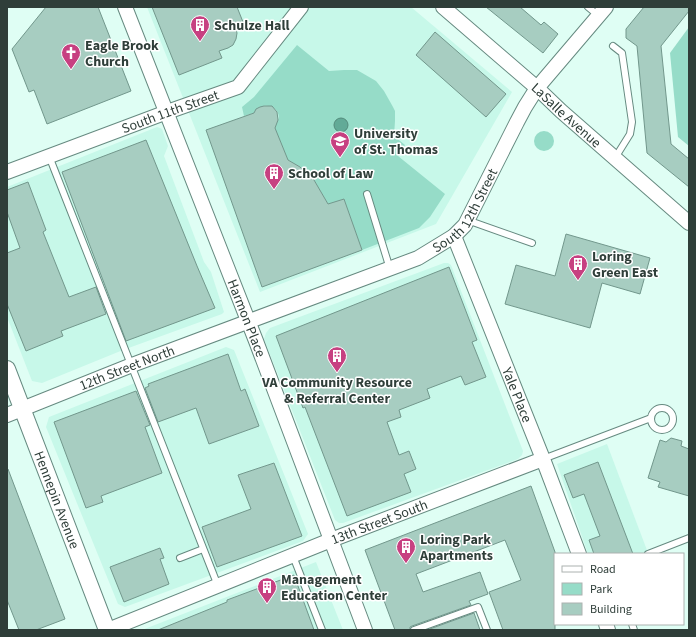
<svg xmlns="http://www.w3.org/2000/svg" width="696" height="637" font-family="'Source Sans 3',sans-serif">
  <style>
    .built { fill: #c7f8e9 }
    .green { fill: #96dcc8 }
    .water { fill: #62aa97; stroke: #538a7b }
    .building { fill: #a7cdc1; stroke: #72978c }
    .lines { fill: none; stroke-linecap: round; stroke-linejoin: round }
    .service-casing { stroke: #668a80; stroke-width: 8 }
    .tertiary-casing { stroke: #668a80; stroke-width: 16 }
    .secondary-casing { stroke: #668a80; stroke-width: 18 }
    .service { stroke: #fff; stroke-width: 6 }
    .tertiary { stroke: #fff; stroke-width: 14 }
    .secondary { stroke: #fff; stroke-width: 16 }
    .labels { text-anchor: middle; stroke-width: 3; stroke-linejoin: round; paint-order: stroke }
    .poi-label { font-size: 14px; font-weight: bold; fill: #2f3e39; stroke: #fff; text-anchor: start }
    .street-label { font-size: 14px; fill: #2f3e39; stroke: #fff }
  </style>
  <rect width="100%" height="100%" fill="#dffef4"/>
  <g class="built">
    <polygon points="147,7 411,7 512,92 436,224 260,292"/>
    <polygon points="157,127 160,128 162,129 168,146 164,156 204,262 211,272 224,312 222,314 123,350 42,383 32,381 7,317 7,187"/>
    <polygon points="444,263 448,263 451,265 523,451 522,455 518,459 343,523 339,523 335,520 264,339 266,333 270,328"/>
    <polygon points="226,347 234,350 308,534 303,541 125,607 118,604 46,427 49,417"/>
    <polygon points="607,444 648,553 645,554 588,554 557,464"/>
    <polygon points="316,562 343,630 142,630"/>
  </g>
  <g class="green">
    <polygon points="689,27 689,146 678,137 670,53"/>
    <path d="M297 45 329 71 344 70H357L376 81 384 91 393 107 395 111V121L394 136 405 145 398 156 445 194 430 217 419 228 362 250 344 199 328 204 314 180 300 167 288 160 273 125C275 123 277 122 278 120 283 109 263 98 254 113L244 116 242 107 254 97Z"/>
    <circle cx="544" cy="141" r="10"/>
  </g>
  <circle class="water" cx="341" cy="125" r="7"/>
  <g class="building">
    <polygon points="46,7 98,7 131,91 47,124 34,90 29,92 12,49"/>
    <polygon points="152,7 237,7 243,22 235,26 237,33 236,39 233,45 228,48 219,51 222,58 179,75"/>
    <polygon points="486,7 520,7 541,25 544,22 558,34 543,53"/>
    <polygon points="644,7 689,7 689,11 661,46 671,144 689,159 689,187 647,153 637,46 626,38 626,29"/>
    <polygon points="435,32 506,94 486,117 416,55"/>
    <polygon points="264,106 272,106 277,112 278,120 275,128 288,160 300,167 314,180 328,204 344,199 362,250 262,287 206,130 254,113 256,109 260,107"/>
    <polygon points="146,140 197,266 215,308 126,341 62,172"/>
    <polygon points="28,182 46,230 43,232 69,297 96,287 106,314 61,331 63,336 26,351 7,304 7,253 20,248 7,212 7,190"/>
    <polygon points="566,234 650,258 640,294 602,283 590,328 505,304 516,265 555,276"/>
    <polygon points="449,267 477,340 472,342 486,377 465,385 461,376 427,389 430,398 399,410 401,417 387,422 399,455 409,451 416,469 404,474 411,492 347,516 305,407 303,408 276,336"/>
    <polygon points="228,354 241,391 245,389 259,426 209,444 196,408 158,422 145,388 149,386 148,384"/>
    <polygon points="136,391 150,425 145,427 162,473 101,496 103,502 86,508 54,422"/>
    <polygon points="671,438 682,441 681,446 689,449 689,496 658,487 660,482 648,478 660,440 666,442"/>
    <polygon points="598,462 633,554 594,554 589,540 600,536 584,494 573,498 564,475"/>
    <polygon points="274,463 302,536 217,567 202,527 251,509 238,475"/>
    <polygon points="7,469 8,469 65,619 36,630 19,630 7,600"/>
    <polygon points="531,486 555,552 555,630 503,630 489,592 521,580 505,540 416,574 423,592 480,572 488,594 469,601 471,605 412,626 410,627 410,630 395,630 365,550"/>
    <polygon points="160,548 164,558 160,559 169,584 124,602 110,567"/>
    <polygon points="294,575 314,630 158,630 227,602 227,600"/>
    <polygon points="474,613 480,630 427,630"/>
  </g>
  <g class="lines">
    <g class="service-casing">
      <g id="service">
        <polyline points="588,7 599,16"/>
        <polyline points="613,46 622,53 632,122 630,134 615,158"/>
        <polyline points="49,156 218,586"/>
        <polyline points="367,194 390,269"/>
        <polyline points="467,220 532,243"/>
        <circle cx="662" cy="419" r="11"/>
        <polyline points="543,459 651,418"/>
        <polyline points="648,554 689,538"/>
        <polyline points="293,556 322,630"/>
        <polyline points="180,558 203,549"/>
        <polyline points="632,624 634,630"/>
        <polyline points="414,630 478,607 487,630"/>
      </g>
    </g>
    <g class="tertiary-casing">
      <g id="tertiary">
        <path id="s1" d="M125 7 256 341 365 630"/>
        <path id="s2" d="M443 7 537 88 561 111 689 223"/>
        <path id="s3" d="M7 172 167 112 238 87 301 7"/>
        <path id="s4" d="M454 236 543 459 579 554"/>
        <path id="s5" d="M7 415 132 365 418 258 454 236 465 225 517 122 525 107 537 88 606 7"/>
        <polyline points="606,624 608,630"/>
        <path id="s6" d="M108 630 331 540 543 459"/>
      </g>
    </g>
    <g class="secondary-casing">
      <g id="secondary">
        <path id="s7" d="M7 369 107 630"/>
      </g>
    </g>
    <use href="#service" class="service"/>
    <use href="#tertiary" class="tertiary"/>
    <use href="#secondary" class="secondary"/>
  </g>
  <defs>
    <g id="building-pin" transform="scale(1)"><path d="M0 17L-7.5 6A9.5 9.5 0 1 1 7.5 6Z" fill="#c74081" stroke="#fff"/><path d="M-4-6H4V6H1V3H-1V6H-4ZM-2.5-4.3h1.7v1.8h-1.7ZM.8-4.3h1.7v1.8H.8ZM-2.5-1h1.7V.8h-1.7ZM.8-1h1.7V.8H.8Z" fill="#fff"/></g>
    <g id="church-pin" transform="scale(1)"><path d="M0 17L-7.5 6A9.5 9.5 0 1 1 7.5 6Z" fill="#c74081" stroke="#fff"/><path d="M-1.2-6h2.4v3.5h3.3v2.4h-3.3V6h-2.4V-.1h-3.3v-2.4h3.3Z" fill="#fff"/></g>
    <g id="university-pin" transform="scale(1)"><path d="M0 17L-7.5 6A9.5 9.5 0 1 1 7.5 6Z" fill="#c74081" stroke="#fff"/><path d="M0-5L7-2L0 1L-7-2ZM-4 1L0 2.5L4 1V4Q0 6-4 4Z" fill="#fff"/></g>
  </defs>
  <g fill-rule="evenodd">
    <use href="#building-pin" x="200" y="25"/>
    <use href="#church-pin" x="71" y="53"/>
    <use href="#university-pin" x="340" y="141"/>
    <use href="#building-pin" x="274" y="173"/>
    <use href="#building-pin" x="578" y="264"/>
    <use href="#building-pin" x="337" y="356"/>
    <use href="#building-pin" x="406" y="547"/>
    <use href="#building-pin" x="267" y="587"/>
  </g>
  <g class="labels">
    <g class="poi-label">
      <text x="214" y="30">Schulze Hall</text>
      <text x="85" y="50">Eagle Brook<tspan x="85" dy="16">Church</tspan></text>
      <text x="354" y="138">University<tspan x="354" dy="16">of St. Thomas</tspan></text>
      <text x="288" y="178">School of Law</text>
      <text x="592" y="261">Loring<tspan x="592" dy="16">Green East</tspan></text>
      <text x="337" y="387" text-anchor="middle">VA Community Resource<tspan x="337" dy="16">&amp; Referral Center</tspan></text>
      <text x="420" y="544">Loring Park<tspan x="420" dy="16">Apartments</tspan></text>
      <text x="281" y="584">Management<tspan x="281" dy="16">Education Center</tspan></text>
    </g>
    <g class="street-label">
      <text dy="5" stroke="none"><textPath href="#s3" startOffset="174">South 11th Street</textPath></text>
      <text dy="5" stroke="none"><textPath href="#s2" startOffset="164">LaSalle Avenue</textPath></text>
      <text dy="5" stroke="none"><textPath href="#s5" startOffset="509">South 12th Street</textPath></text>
      <text dy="5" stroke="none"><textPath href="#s1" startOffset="334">Harmon Place</textPath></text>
      <text dy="5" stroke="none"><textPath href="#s5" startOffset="129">12th Street North</textPath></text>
      <text dy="5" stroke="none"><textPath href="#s4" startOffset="171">Yale Place</textPath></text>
      <text dy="5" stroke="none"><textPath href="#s7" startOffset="140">Hennepin Avenue</textPath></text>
      <text dy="5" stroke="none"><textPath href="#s6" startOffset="292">13th Street South</textPath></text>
    </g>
  </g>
  <rect width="696" height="637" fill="none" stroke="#2f3e39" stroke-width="16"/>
  <rect x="554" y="553" width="130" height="72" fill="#ffffff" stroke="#acb2b0"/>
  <rect x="562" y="566" width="20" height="6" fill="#ffffff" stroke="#acb2b0"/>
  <text x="590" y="573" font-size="12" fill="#2f3e39">Road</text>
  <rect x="562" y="583" width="20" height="12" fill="#96dcc8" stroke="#acb2b0"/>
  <text x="590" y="593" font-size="12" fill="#2f3e39">Park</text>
  <rect x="562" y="603" width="20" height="12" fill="#a7cdc1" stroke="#acb2b0"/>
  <text x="590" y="613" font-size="12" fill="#2f3e39">Building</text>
</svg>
